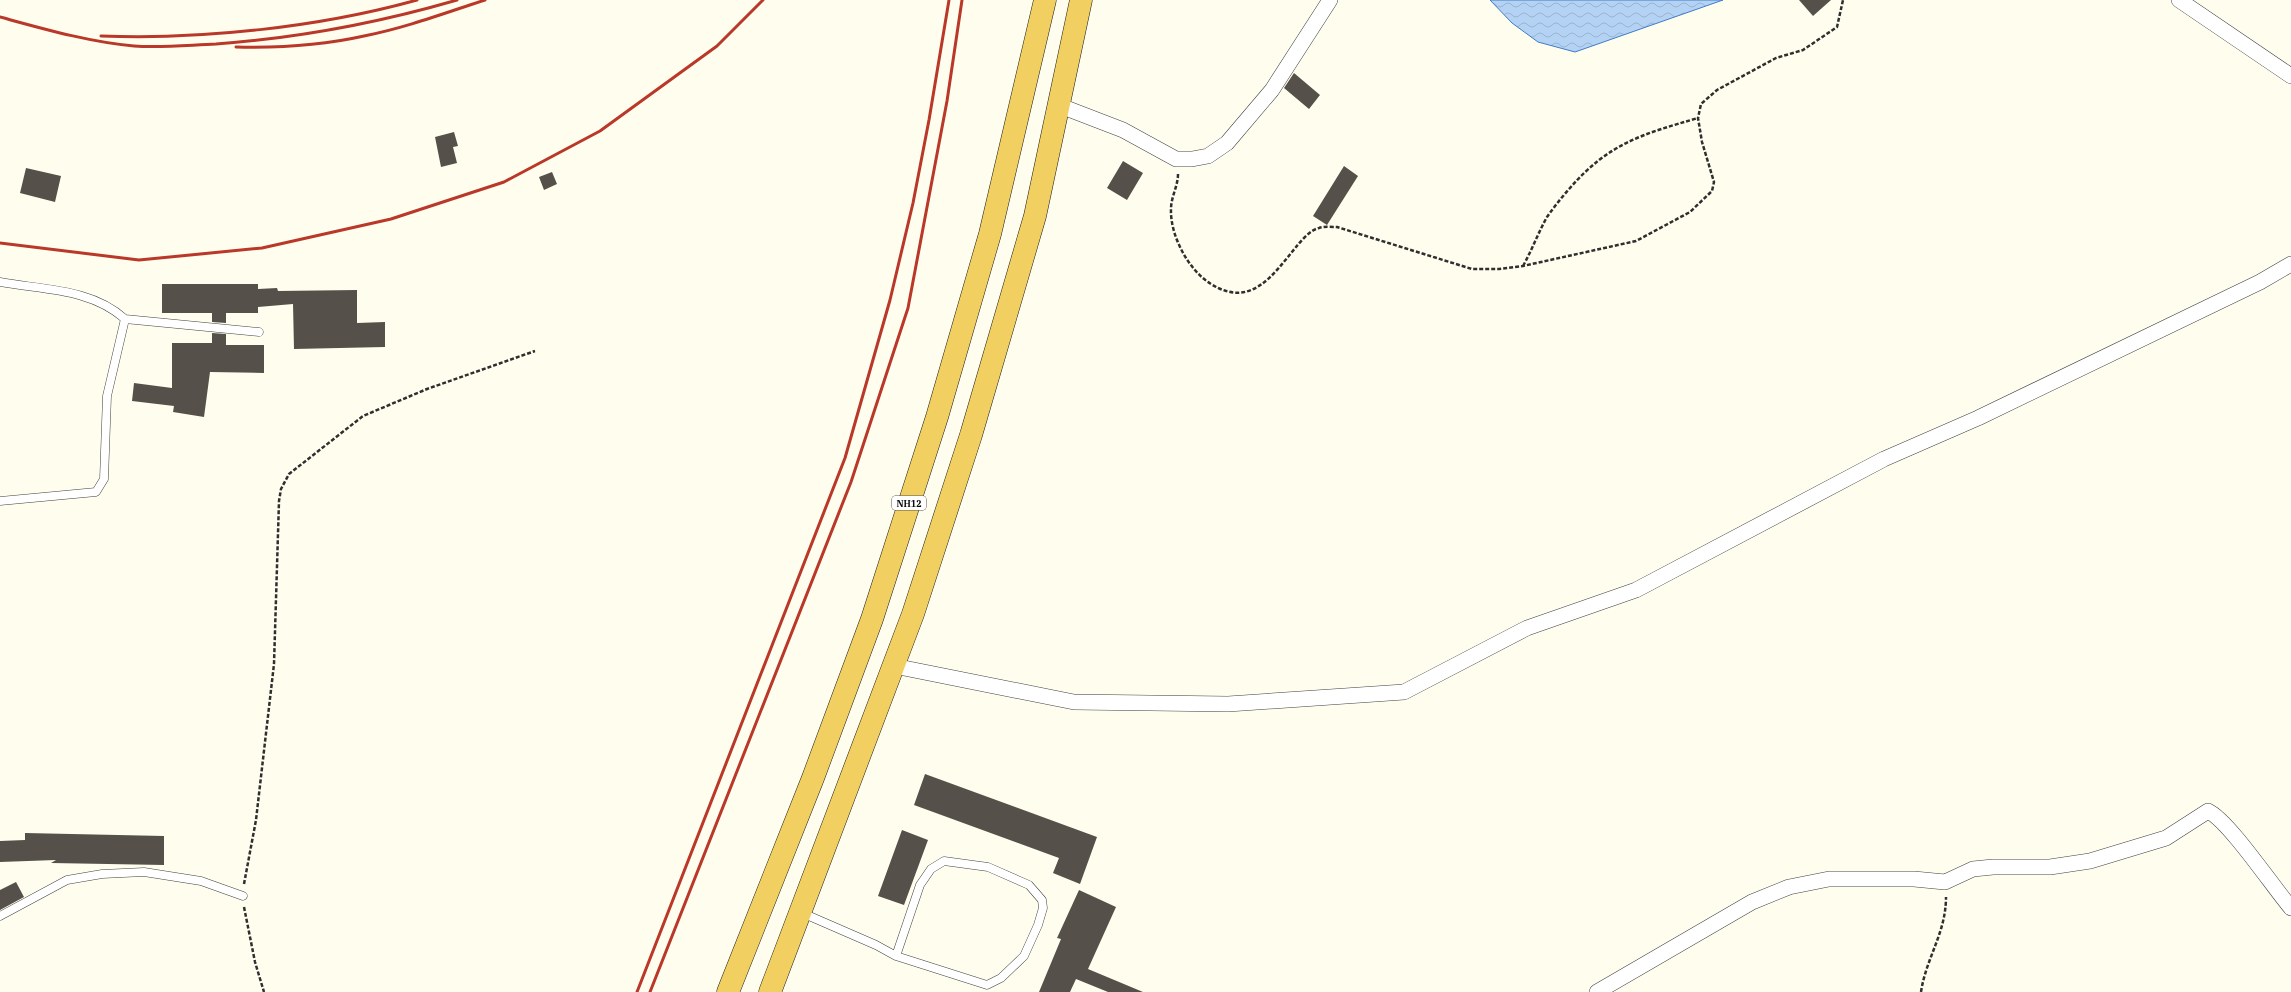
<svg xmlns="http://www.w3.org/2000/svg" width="2291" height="992" font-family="'IBM Plex Serif',serif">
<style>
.water{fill:url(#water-waves);stroke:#3d7cca}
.building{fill:#56504a}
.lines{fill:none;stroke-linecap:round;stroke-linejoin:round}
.service-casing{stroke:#404040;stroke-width:9}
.minor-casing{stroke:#404040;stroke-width:16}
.trunk-casing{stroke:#1e1e1e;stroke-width:23}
.path{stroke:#2f2f2f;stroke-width:2.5;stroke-dasharray:4 2;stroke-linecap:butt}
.service{stroke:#fff;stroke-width:8}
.minor{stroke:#fff;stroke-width:15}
.trunk{stroke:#f2cf61;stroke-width:22}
.rail{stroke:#ba3829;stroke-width:3}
.labels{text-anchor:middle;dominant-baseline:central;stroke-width:4;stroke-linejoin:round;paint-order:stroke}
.shield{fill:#fff;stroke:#565656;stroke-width:1}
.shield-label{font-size:9px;font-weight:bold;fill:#0d0d0d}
</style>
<defs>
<pattern id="water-waves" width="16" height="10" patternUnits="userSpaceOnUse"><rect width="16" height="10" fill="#b4d3f4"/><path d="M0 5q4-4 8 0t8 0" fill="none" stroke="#9ab4d0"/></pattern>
</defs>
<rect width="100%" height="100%" fill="#fffeee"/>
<path class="water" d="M1490,0h233l-148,52 -37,-10 -26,-19z"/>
<path class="building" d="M1799,0h32l-18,16z
M1294,73l26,22 -11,14 -25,-21z
M454,132l4,14 -5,1 4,16 -16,4 -6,-30z
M1123,161l20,12 -16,27 -20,-12z
M1344,166l14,10 -31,49 -14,-9z
M26,168l35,8 -6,26 -35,-9z
M552,172l5,12 -13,6 -5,-13z
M162,284h96v5l19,-1 1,3 79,-1v33l28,-1v25l-91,2 -1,-45 -35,3v6h-32v10l-14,-1v-9h-50z
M212,333l14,1v11h38v28l-54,-1 -6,45 -31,-5 1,-6 -42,-5 2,-18 38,5v-45h40z
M925,774l172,63 -17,47 -27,-11 6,-15 -145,-53z
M902,830l26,10 -24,65 -26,-9z
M25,833l139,3v29l-113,-2 5,-3 -56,2v-21l25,-1z
M16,882l8,15 -24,13v-20z
M1079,890l37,17 -28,62 55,23h-35l-32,-13 -6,13h-31l22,-53 -4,-1z"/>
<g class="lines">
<defs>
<path id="service" d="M0,282c42,8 91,6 125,37l134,13
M0,501l96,-9 8,-13 3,-83 18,-77
M800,912l76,33 20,11 91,29 14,-7 23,-22 14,-31 5,-17 -1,-8 -13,-15 -41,-18 -44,-6 -13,8 -11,16 -24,71
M0,916l67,-36 35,-6 42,-2 57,9 42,15"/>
<path id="minor" d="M2179,0l112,76
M1058,105l65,25 53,29h16l16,-3 19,-13 45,-53 58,-90
M894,666l180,36 154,2 176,-12 123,-64 109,-38 248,-131 94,-41 282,-136 31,-18
M1597,992l155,-90 37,-15 40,-8h85l31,3 28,-13 20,-2h57l40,-6 76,-23 42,-27c21,10 65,76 83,97"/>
<path id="trunk" d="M728,992l85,-214 59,-159 65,-202 53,-183 55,-234
M770,992l143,-378 58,-179 64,-219 46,-216"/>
</defs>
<use href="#service" class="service-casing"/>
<use href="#minor" class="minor-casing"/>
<use href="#trunk" class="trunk-casing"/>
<path class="path" d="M1178,174c0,12 -7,23 -7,35 -1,26 17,61 40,75 40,25 62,-9 85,-37 6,-7 14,-17 23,-19 6,-2 13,-1 18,-1l135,42h27l24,-3 113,-25 54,-29 22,-21 2,-9 -12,-40 -4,-24 3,-14 16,-14 59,-32 27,-8 34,-23 6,-27
M1523,266c9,-16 15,-33 24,-49 7,-10 15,-20 23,-29 39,-45 73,-54 128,-70
M244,884l12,-64 18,-156 5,-163 2,-12 8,-15 74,-58 64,-27 108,-38
M244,907l11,55 9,30
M1921,992c5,-34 25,-59 25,-95"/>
<use href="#service" class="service"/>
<use href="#minor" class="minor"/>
<use href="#trunk" class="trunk"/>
<path class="rail" d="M0,17c44,12 89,25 134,29 27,2 55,-1 82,-2 82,-6 162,-21 241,-44
M101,36c100,4 219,-9 316,-36
M236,47c42,1 88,-2 128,-11 41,-8 81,-23 121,-36
M0,243l139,17 123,-12 129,-29 113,-37 96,-51 117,-85 46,-46
M637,992l208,-534 45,-158 23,-97 16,-83 20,-120
M650,992l201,-510 57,-174 39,-207 15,-101"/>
</g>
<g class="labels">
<rect class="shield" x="892" y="496" width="34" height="14" rx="3"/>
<g class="shield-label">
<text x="909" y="503">NH12</text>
</g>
</g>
</svg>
